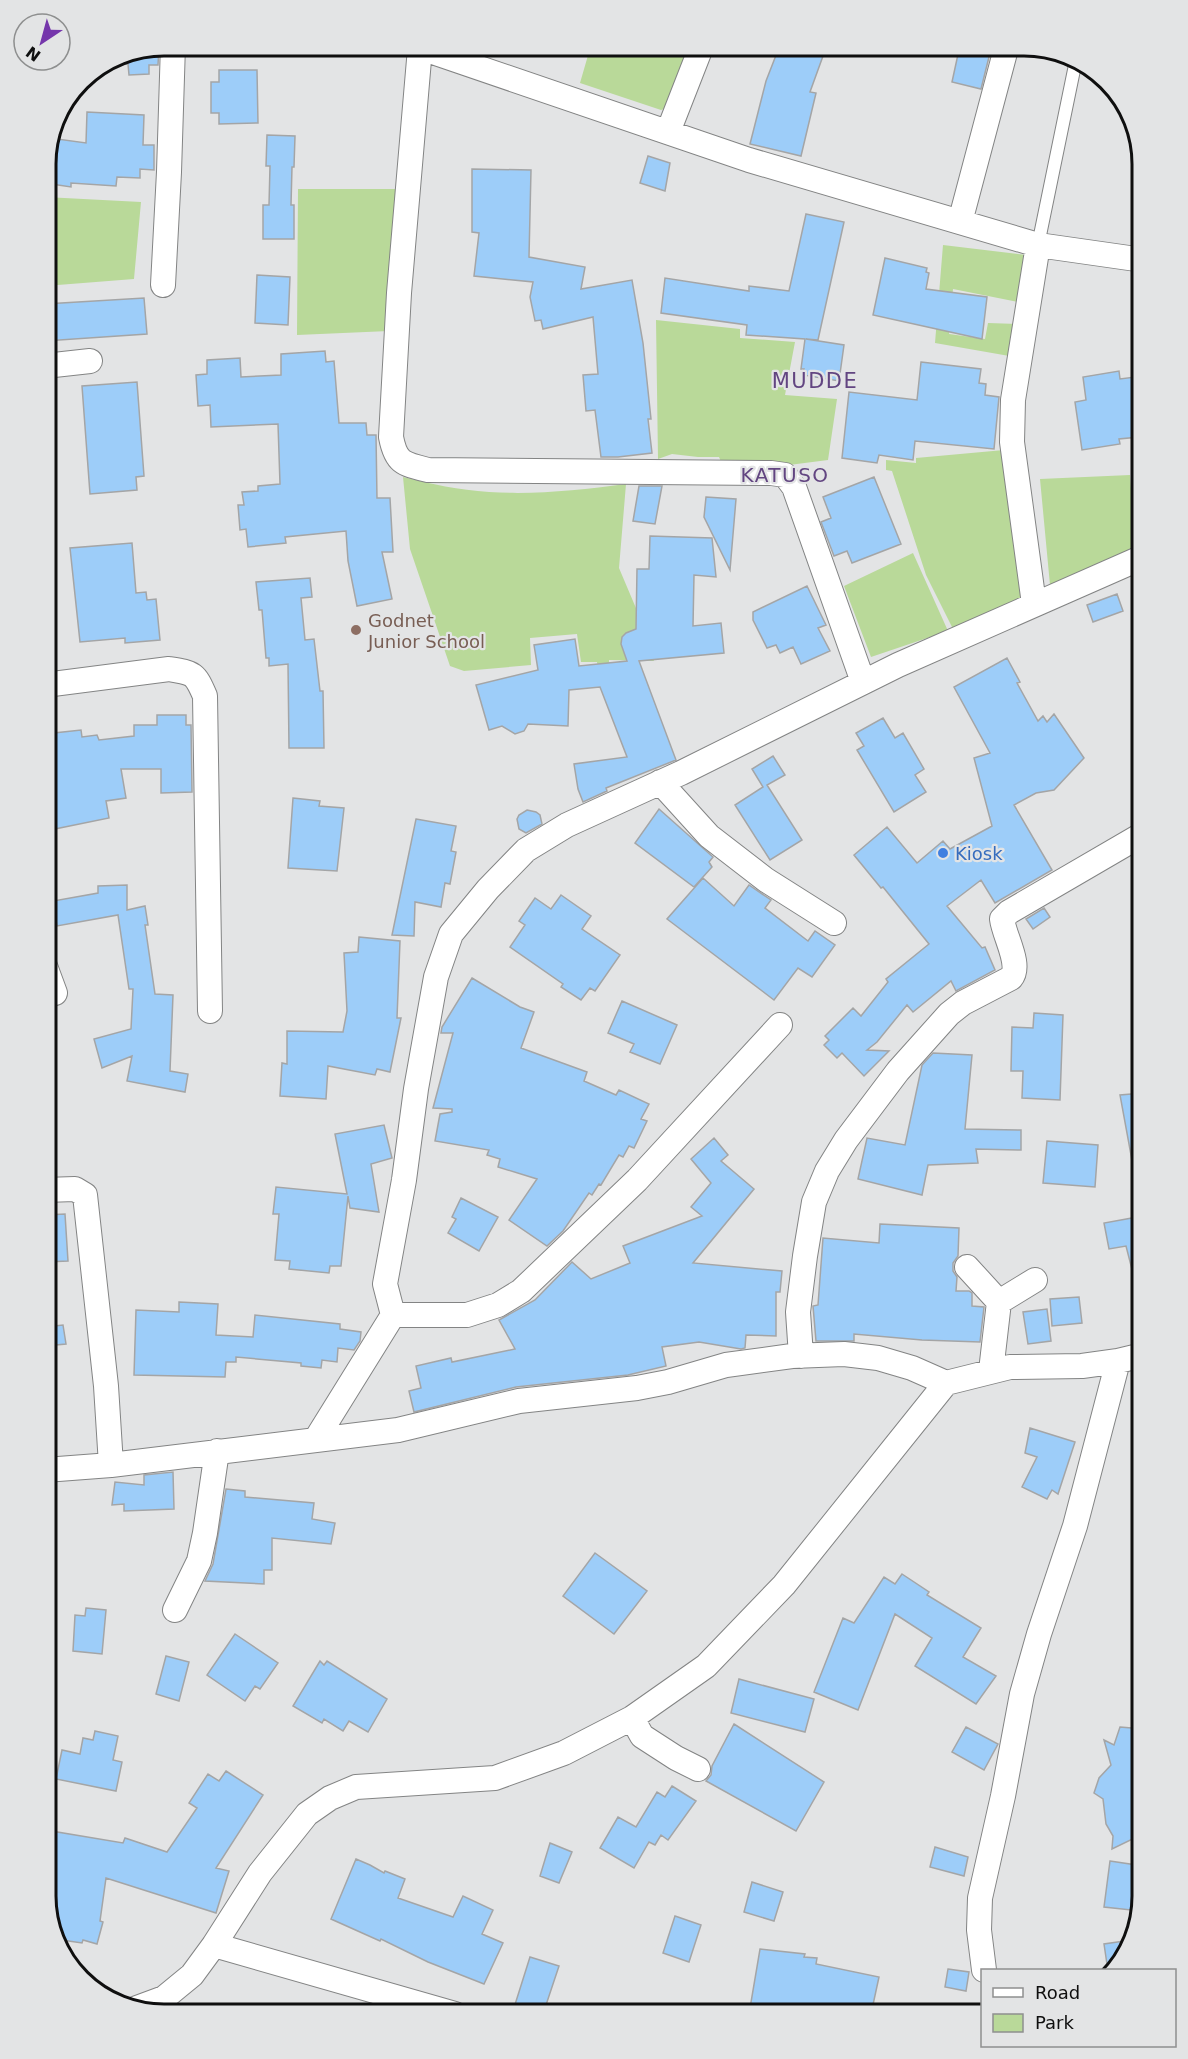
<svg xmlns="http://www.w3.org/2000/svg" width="1188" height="2059" font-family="'DejaVu Sans',sans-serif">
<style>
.green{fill:#b9d999}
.building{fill:#9dcdf9;stroke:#a4a5a6;stroke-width:1.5}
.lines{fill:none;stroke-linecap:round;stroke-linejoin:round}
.service-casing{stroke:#838484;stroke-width:14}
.minor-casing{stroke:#838484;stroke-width:26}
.service{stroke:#fff;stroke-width:12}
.minor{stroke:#fff;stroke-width:24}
.education-dot{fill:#8d6e63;stroke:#e3e4e5;stroke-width:2}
.shop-dot{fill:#3f7fe0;stroke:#e3e4e5;stroke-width:2}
.labels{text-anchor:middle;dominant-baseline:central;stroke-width:4.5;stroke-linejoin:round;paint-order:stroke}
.education-label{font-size:18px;fill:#785e54;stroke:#e3e4e5;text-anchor:start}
.shop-label{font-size:18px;fill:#366cbe;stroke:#e3e4e5;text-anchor:start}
.neighbourhood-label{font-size:20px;letter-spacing:1.5px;fill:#624581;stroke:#e3e4e5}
.quarter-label{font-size:21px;letter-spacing:1.5px;fill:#624581;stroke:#e3e4e5}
.rim{fill:none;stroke:#0f0f0f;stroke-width:3}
</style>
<rect width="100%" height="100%" fill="#e3e4e5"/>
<path class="green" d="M591,45h97l-15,61 -12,4 -81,-27z
M298,189h98l-7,142 -92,4z
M45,197l96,5 -7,77 -89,7z
M943,245l83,10 -3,48 -70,-14 -4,45 36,5 3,-16 33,1 -6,33 -80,-14z
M656,320l84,9v9l55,4 -10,53 52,4 -9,61 -39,5 -66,1 -4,-9h-21l-26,-3 -14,5z
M1004,450l23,149 -74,30 -27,-54 -34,-104 -6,-1v-10l30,3v-5z
M1130,475l2,27 11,-2v46l-93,39 -10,-106z
M403,477c28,7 56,13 86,15 46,3 91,-2 137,-8l-7,84 22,52 13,41 -45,-1v16l-10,1 -2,-15h-16l-4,-28 -47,4 1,27 -67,6 -14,-5 -40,-117z
M913,553l35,78 -77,26 -27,-71z"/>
<path class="building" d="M780,45h47l-17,47 6,1 -15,63 -51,-12 16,-63z
M960,45h32l-11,44 -29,-7z
M159,46l-1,19h-9v9l-20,1 -1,-11 -19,-1v-3l9,-6z
M219,70h38l1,53 -39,1v-11h-8v-31h8z
M87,112l57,3 -1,30h11v25l-14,-1v9l-23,-1 -1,9 -45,-3v4l-26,-4v-27l5,-18 36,5z
M267,135l28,1 -1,31h-2l-1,38h3v34h-31v-34h6l1,-39h-4z
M648,156l22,7 -5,28 -25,-8z
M472,169l59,1 -2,87 56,10 -4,22 51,-9 11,63 8,76h-3l4,34 -34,4h-17l-6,-47 -9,1 -3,-36 15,-1 -5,-57 -50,12 -2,-9 -6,1 -5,-24 3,-15 -59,-6 5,-43 -7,-1z
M806,214l38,8 -26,118 -12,-1 38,6 -5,36 -36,-6 1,-6h-3l4,-30 -59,-4 1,-10 -86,-12 4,-35 84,13v-5l40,5z
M885,258l42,10 -1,4 3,1 -3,16 61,8 -5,42 -109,-24z
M257,275l33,2 -2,48 -33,-2z
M144,298l3,36 -102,7v-37z
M325,351l1,11 8,-1 5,62h27l1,12h9l1,63h13l3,54h-11l10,47 -35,7 -9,-45 -2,-30 -61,6 1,6 -38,4 -2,-18 -6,1 -2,-25h6l-2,-13 16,-1v-5l22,-2 -2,-60 -67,3 -1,-22 -12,1 -2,-31 11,-1v-14l33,-2 1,19 40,-2v-21z
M921,362l60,7 -2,14 7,1 -1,11 14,2 -5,52 -79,-8 -2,19 -34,-5 -2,8 -35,-5 7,-66 68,8z
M1119,371l1,8 23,-3v21l-10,1 6,39 -20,2 1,5 -38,6 -7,-48 11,-2 -3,-23z
M137,382l7,94 -8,1 1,13 -47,4 -8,-108z
M874,477l27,67 -49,19 -5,-12 -13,5 -13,-34 10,-4 -8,-21z
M639,486h23l-7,38 -22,-3z
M706,497l30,2 -6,71 -26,-53z
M650,536l62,2 4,39 -22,-2 -1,51 28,-3 3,30 -85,8 37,99 -70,28 1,3 -24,11 -5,-13 -4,-25 53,-7 -27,-70 -31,3 -1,36 -40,-2 -4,7 -9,3 -13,-8 -13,4 -13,-45 62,-15 -4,-25 41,-6 4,27 48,-5 -6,-17 1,-7 4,-4 10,-4 1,-60h12z
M132,543l4,50 10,-1 1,8 9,-1 4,41 -35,3v-5l-45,4 -10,-94z
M310,578l2,19 -11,1 4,42 9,-1 6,52h3l1,57h-35l-1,-84 -19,2v-8h-3l-4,-48h-3l-3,-28z
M807,586l19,39 -8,3 12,23 -29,13 -8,-17 -13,6 -4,-8 -9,3 -14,-28v-8z
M1117,594l6,17 -30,11 -6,-17z
M1007,658l13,24 -3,1 21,38 5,-5 4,6 7,-8 30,44 -30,32 -18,3 -22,12 38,65 -57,33 -14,-23 -34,26 35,42 3,-1 10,23 -39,21 -5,-10 -38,31 -6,-7 -30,37 -10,8 22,1 -25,25 -22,-23 -5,5 -13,-13 5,-5 -4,-4 28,-28 8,8 27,-34 -2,-3 43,-35 -46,-57 -2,1 -27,-33 33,-28 30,36 26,-22 7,8 42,-23 -18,-68 16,-5 -36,-66z
M157,715h29v10h5l1,67 -31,1v-24h-40l5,29 -20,3 3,17 -64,13v-89l10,-1 -1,-8 27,-3 1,7 15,-2 2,5 35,-4v-11h23z
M883,718l12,20 8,-5 21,36 -9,6 11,17 -32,20 -37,-62 7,-4 -8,-13z
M773,756l12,19 -18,10 35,55 -32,20 -35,-55 28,-18 -11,-18z
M293,798l27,3 -1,5 25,2 -7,63 -49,-3z
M659,809l54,48 -4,5 3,5 -18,20 -59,-44z
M527,810l9,2 4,3 2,9 -16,9 -7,-4 -2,-10 2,-4z
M416,819l40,7 -5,25 5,1 -6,32 -5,-1 -4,24 -26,-5 -1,34 -22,-1z
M703,878l31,28 15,-21 22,15 -6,8 43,33 7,-10 20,14 -23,32 -14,-9 -24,32 -107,-81z
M127,885v25l18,-4 3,19h-3l10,69 18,1 -3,76 18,3 -3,18 -58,-11 5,-25 -30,12 -8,-29 37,-10 2,-40h-4l-11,-74 -61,11 -4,-25 45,-8v-7z
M561,895l30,21 -9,13 38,26 -25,36 -5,-3 -9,12 -20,-13 2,-3 -53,-37 15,-22 -6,-4 16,-23 16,11z
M1044,908l6,9 -17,12 -7,-10z
M359,937l41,4 -3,77h4l-11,54 -13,-3 -2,6 -47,-9 -2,33 -46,-3 2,-33 5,1v-33l56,1 4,-21 -3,-58 14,-1z
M472,978l48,29 14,5 -13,36 66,24 -3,9 32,14 3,-5 30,14 -8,15 6,2 -13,27 -5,-2 -6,11 -4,-2 -18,30 -2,-1 -7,11 -3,-2 -26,38 -16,15 -38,-26 28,-41 -39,-12 2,-8 -13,-4 2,-5 -54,-9 5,-27 12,-2v-3l-19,-1 20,-75h-12l1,-6z
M622,1001l55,24 -17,39 -30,-12 4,-8 -26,-11z
M1034,1013l29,2 -3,85 -38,-2 1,-27h-12l1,-44 21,1z
M933,1053l39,2 -7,74 56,1v20l-45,-1 2,14 -50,2 -6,30 -64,-16 9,-41 38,7 17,-80z
M1143,1093v72l-10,1 -13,-71z
M384,1125l8,33 -21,6 8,48 -29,-4 -2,-12 -7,70h-11l-1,7 -40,-4 1,-8 -15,-1 4,-46h-6l3,-27 71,7 -12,-60z
M714,1138l14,17 -7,6 33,28 -61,74 89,8 -2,21h-4v44l-30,-1 -1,13 -4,1 -42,-7 -37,5 4,19 -38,9 -112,12 -102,25 -5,-21 12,-3 -5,-22 35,-8 1,4 63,-13 -16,-29 36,-20 37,-38 19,17 39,-16 -7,-17 79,-30 -11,-9 20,-24 -20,-24z
M1047,1141l51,4 -3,42 -52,-4z
M461,1198l37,19 -19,34 -31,-18 8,-14 -4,-2z
M65,1214l3,47 -23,1v-47z
M1143,1216v68l-7,1 -10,-39 -17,3 -5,-26z
M880,1224l79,4 -1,28 -5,7v8l4,6 -1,14h13l3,2v13l12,1 -4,35 -58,-2 -68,-6v7h-38l-3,-35 5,-1 5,-67 56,5z
M1079,1297l3,26 -30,3 -2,-27z
M179,1302l39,2 -2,31 37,2 2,-22 85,9v5l21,3 -1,9 -6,9 -16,-2 -1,14 -15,-2 -1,8 -20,-2v-3l-65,-6v5h-10l-1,15 -91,-2 2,-65 43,2z
M1047,1309l4,32 -23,3 -5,-32z
M63,1325l3,19 -21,2v-19z
M1030,1428l45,14 -17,52 -6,-4 -5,9 -25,-12 15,-30 -12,-4z
M173,1472l1,37 -50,2v-7l-12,1 3,-23 29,3v-10z
M226,1489l19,2v6l69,6 -2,16 23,4 -4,21 -59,-6v32h-8v14l-59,-3 8,-17z
M595,1553l52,38 -33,43 -51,-38z
M902,1574l27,18 -2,3 54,33 -18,29 33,19 -20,28 -61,-38 17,-28 -37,-24 -37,96 -44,-18 29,-74 11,5 30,-46 11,7z
M86,1608l20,2 -4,44 -29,-3 2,-36 10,1z
M235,1634l43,29 -18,26 -5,-3 -10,15 -38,-26z
M166,1656l23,6 -10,39 -23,-7z
M320,1661l4,4 3,-4 60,38 -19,33 -19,-11 -6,10 -19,-12 -2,4 -29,-17z
M739,1679l75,20 -9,33 -74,-19z
M734,1724l90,58 -28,49 -90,-50 5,-6 1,-9z
M966,1727l32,17 -14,26 -32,-18z
M1120,1727l23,2v66l-10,18 10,21 -31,15 1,-13 -7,-12 -3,-25 -9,-6 5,-15 12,-13 -7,-25 10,5z
M95,1731l23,5 -5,24 9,2 -6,29 -60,-12 6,-29 18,4 3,-16 10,2z
M226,1771l37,24 -47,73 13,3 -13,42 -110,-35 -6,43 3,1 -6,22 -14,-4 -1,3 -27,-4 -6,-26 6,-43 -10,-2v-38l78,13 2,-5 42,14 30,-44 -8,-5 19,-29 11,7z
M672,1786l24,15 -28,39 -7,-5 -6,10 -6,-3 -15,26 -34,-20 18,-31 18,10 21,-35 8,5z
M550,1843l22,9 -13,31 -19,-7z
M935,1847l33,10 -4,19 -34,-9z
M356,1859l14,6 14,8 1,-2 20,8 -7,19 55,19 10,-21 30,14 -11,24 21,9 -19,41 -56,-22 -47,-23 -1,2 -49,-22z
M1110,1861l33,5v30l-2,6 -9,-2 -1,10 -27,-3z
M752,1882l31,10 -9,29 -30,-9z
M675,1916l26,9 -12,37 -26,-9z
M1124,1941l2,12 -3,8 -10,10h-5l-4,-27z
M760,1949l45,5 -1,3 13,1 -1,6 63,13 -8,37h-56l-22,-8 -2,8h-42z
M530,1957l29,9 -16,48h-31z
M948,1969l21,3 -3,19 -21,-4z"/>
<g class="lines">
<defs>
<path id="service" d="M1038,245l37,-180"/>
<path id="minor" d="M412,45l337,115 289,85 105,15
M420,48l-21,245 -8,144c5,26 12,27 37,33l343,3 14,2 9,12 69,195
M668,132l34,-87
M960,222l47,-177
M163,285l6,-113 4,-127
M45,366l45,-5
M1034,604l-22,-162 1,-42 25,-155
M45,685l124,-16c25,4 26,4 36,27l5,315
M660,782l49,54 57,44 68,43
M45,966l10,27
M45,1190l30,-1 10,6 21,191 5,79
M967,1267l32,35
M393,1315h74l31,-10 23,-14 116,-111 143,-155
M801,1356l-3,-44 7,-56 9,-54 13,-31 19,-31 52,-69 51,-57 14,-11 48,-25c11,-13 -7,-42 -9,-59l7,-7 134,-78
M991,1371l8,-69 36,-22
M316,1439l77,-124 -8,-31 19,-104 12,-91 20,-112 15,-43 37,-45 38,-39 41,-25 114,-52 217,-108 245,-108
M45,1470l66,-5 287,-35 121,-29 118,-13 31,-6 58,-17 66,-9 52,-2 34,4 34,10 34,15
M175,1610l24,-49 6,-28 12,-82
M632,1718l10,18 34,22 22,11
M214,1945l241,69
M984,1970l-5,-40 1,-32 23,-102 19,-102 17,-60 36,-108 43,-165
M137,2008l27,-10 28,-23 22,-30 46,-72 47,-59 23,-16 26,-11 139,-9 69,-25 68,-35 74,-52 78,-81 162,-202 64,-16 72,-1 36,-5 25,-6"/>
</defs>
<use href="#service" class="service-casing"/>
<use href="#minor" class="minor-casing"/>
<use href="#service" class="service"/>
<use href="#minor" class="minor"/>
</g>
<circle class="education-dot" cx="356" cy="630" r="6"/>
<circle class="shop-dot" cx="943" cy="853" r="6"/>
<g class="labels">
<g class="education-label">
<text x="368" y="620">Godnet<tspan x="368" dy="21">Junior School</tspan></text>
</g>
<g class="shop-label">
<text x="955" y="853">Kiosk</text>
</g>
<g class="neighbourhood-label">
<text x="785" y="475">KATUSO</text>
</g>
<g class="quarter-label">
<text x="815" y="381">MUDDE</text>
</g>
</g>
<path d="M0 0H1188V2059H0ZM164 56H1024A108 108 0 0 1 1132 164V1896A108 108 0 0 1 1024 2004H164A108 108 0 0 1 56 1896V164A108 108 0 0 1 164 56Z" fill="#e3e4e5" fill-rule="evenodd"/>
<path class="rim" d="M164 56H1024A108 108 0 0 1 1132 164V1896A108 108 0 0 1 1024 2004H164A108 108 0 0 1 56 1896V164A108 108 0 0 1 164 56Z"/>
<rect x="981" y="1969" width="195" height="78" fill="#e3e4e5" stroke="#8e8f8f" stroke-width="1.5"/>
<rect x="993" y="1988" width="30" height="9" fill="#ffffff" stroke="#8e8f8f" stroke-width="1.5"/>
<text x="1035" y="1999" font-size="18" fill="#0f0f0f">Road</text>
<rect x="993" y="2014" width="30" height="18" fill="#b9d999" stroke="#8e8f8f" stroke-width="1.5"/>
<text x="1035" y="2029" font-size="18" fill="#0f0f0f">Park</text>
<g transform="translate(42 42) rotate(216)"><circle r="28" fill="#e3e4e5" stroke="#8e8f8f" stroke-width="1.5"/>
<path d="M0-4.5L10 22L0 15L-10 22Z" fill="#7536ab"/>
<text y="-9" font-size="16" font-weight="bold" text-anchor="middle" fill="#0f0f0f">N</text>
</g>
</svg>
